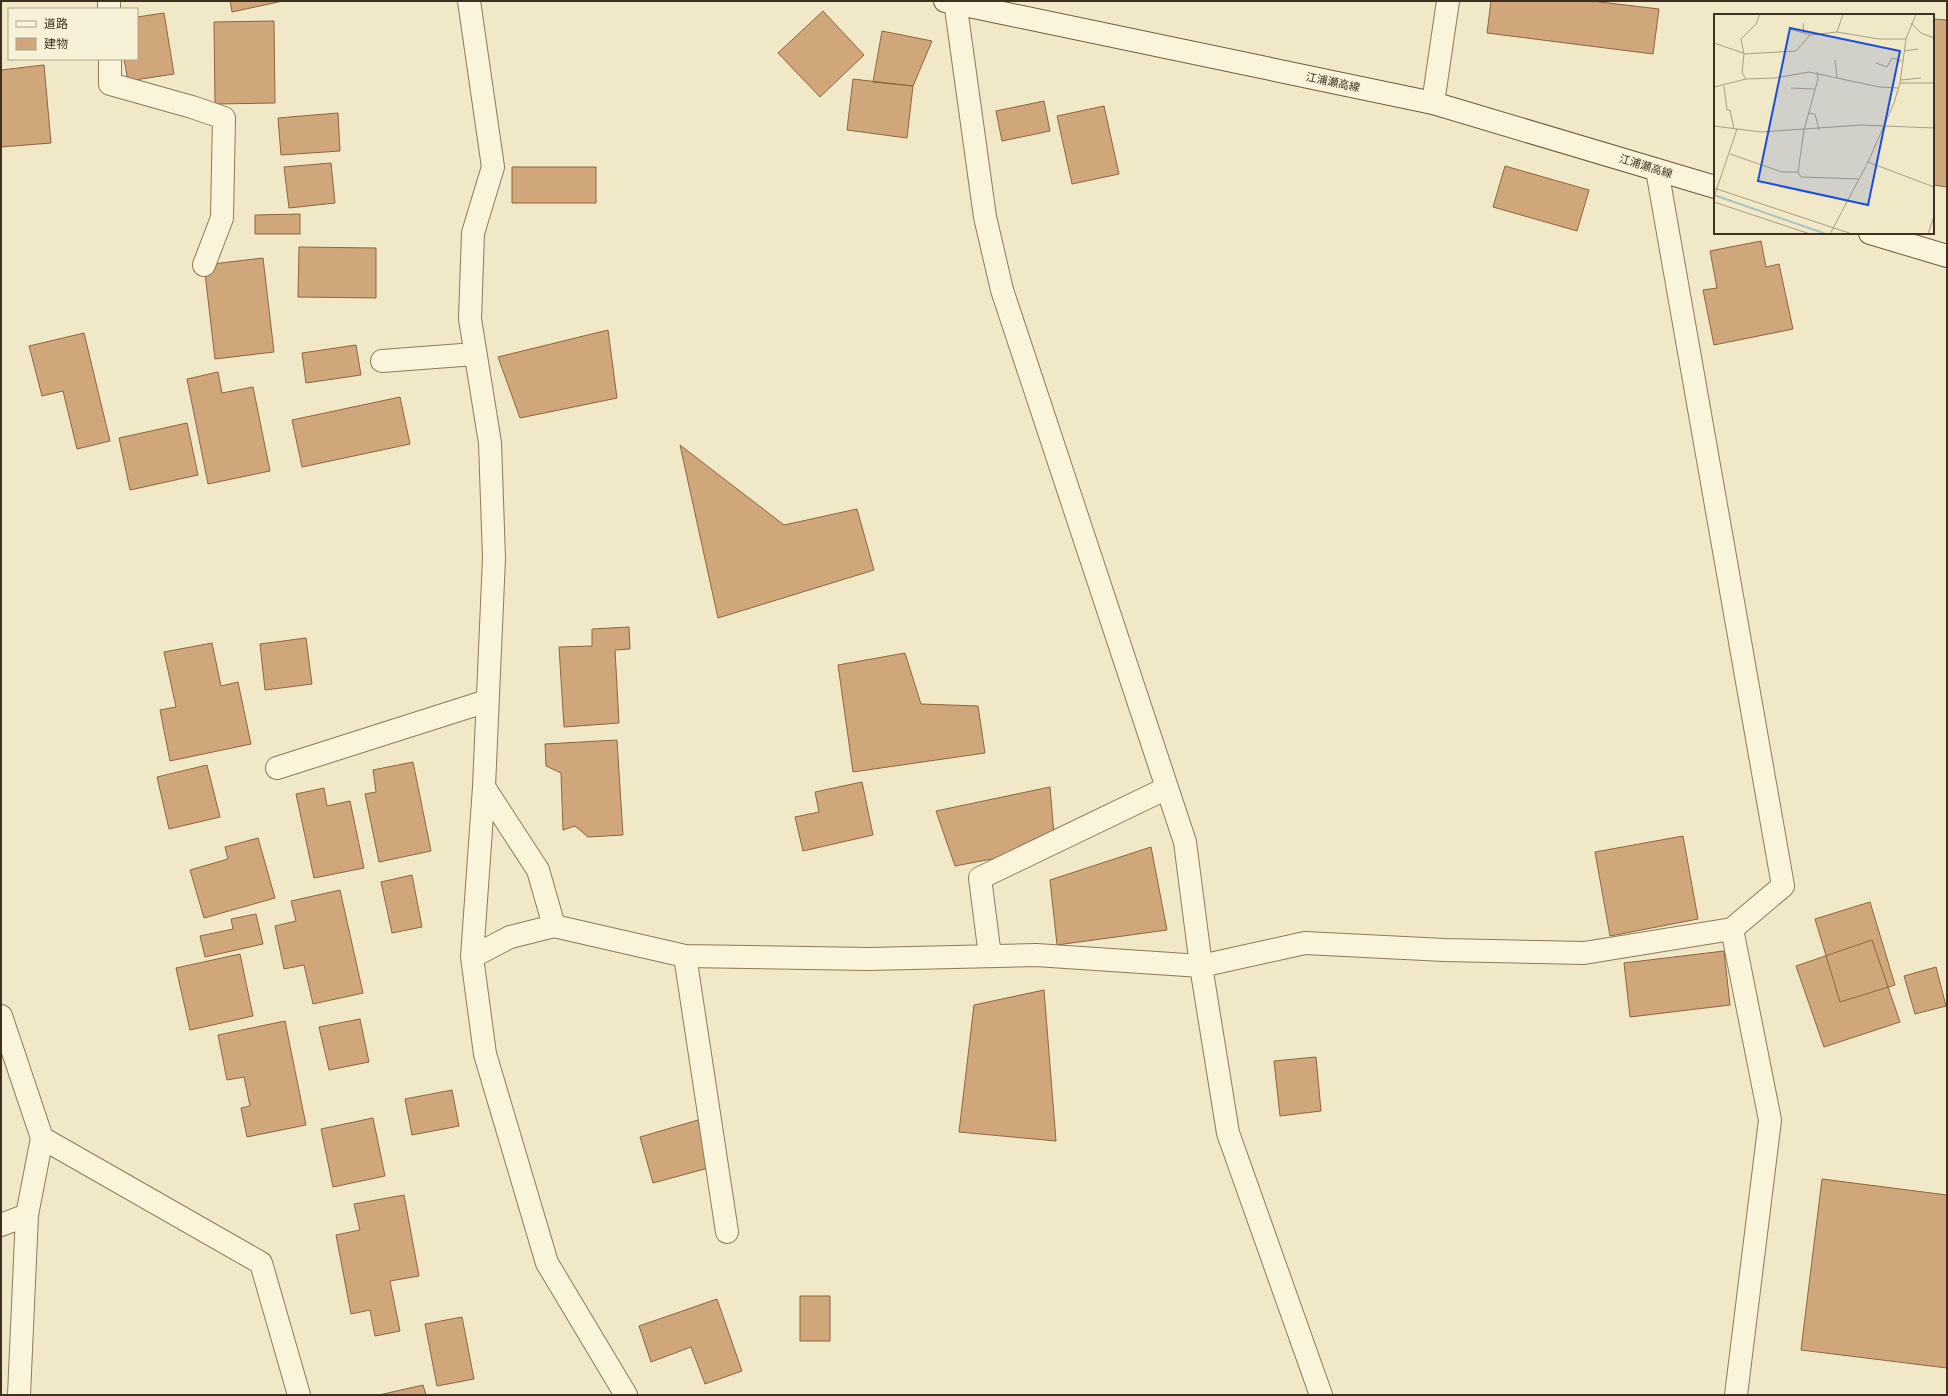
<svg xmlns="http://www.w3.org/2000/svg" width="1948" height="1396" font-family="Merriweather,'Noto Sans JP',serif">
<style>
.building{fill:#d0a67b;stroke:#8e653f}
.lines{fill:none;stroke-linecap:round;stroke-linejoin:round}
.minor-casing{stroke:#8d7a5b;stroke-width:24}
.secondary-casing{stroke:#6f5b3e;stroke-width:24}
.minor{stroke:#faf4db;stroke-width:22}
.secondary{stroke:#faf4db;stroke-width:22}
.labels{text-anchor:middle;dominant-baseline:central;stroke-width:3.5;stroke-linejoin:round;paint-order:stroke}
.street-label{font-size:11px;fill:#3d301f;stroke:#f7f1d7}
.inset-river{fill:none;stroke:#a8c4be;stroke-width:2}
.inset-road{fill:none;stroke:#a99e84;stroke-width:1}
.view{fill:#1d4ed8;fill-opacity:0.15;stroke:#1d4ed8;stroke-width:2}
.inset-edge{fill:none;stroke:#3d301f;stroke-width:2}
</style>
<rect width="100%" height="100%" fill="#f1e8c7"/>
<path class="building" d="M230,1h53l-51,11z
M1491,1h101l67,8 -6,45 -166,-21z
M823,11l41,44 -44,42 -42,-44z
M164,13l10,61 -46,7 -4,-22h13v-42z
M1933,19l14,1v167l-14,-2z
M274,21l1,82 -60,1 -1,-82z
M882,31l50,10 -19,45 -40,-4z
M44,65l7,78 -50,4v-77z
M853,79l60,7 -6,52 -60,-8z
M1044,101l6,30 -48,10 -6,-30z
M1104,106l15,68 -47,10 -15,-68z
M338,113l2,38 -59,4 -3,-37z
M331,163l4,40 -46,5 -5,-41z
M1505,166l84,24 -12,41 -84,-24z
M512,167h84v36h-84z
M300,214v20h-45v-19z
M1761,241l5,26 13,-3 14,65 -79,16 -11,-55 14,-2 -7,-37z
M299,247l77,1v50l-78,-1z
M263,258l11,94 -59,7 -11,-94z
M608,330l9,68 -97,20 -22,-61z
M84,333l26,108 -33,8 -14,-58 -21,5 -13,-50z
M356,345l5,30 -55,8 -4,-30z
M218,372l4,21 31,-6 17,84 -62,13 -21,-105z
M400,397l10,47 -108,23 -10,-47z
M187,423l11,52 -68,15 -11,-52z
M680,445l104,80 73,-16 17,61 -156,48z
M629,627l1,22 -15,1 4,73 -55,4 -5,-80 33,-1v-17z
M306,638l6,46 -47,6 -5,-46z
M212,643l9,43 17,-4 13,62 -81,17 -10,-51 16,-3 -12,-55z
M905,653l16,51 57,2 7,47 -132,19 -15,-107z
M617,740l6,95 -35,2 -13,-11 -12,4 -2,-57 -15,-7 -1,-22z
M413,762l18,89 -52,11 -14,-68 11,-2 -3,-22z
M207,765l13,52 -51,12 -12,-52z
M862,782l11,53 -70,16 -8,-34 24,-5 -4,-20z
M1050,787l5,60 -100,19 -19,-55z
M324,788l3,18 23,-5 14,67 -50,10 -18,-84z
M1683,836l15,83 -88,17 -15,-84z
M258,838l17,60 -71,20 -14,-48 38,-11 -3,-12z
M1151,847l16,83 -110,15 -7,-65z
M412,875l10,52 -30,6 -11,-51z
M340,890l23,103 -50,11 -9,-39 -20,4 -9,-43 21,-5 -5,-20z
M1870,902l25,83 -55,17 -25,-83z
M256,914l7,30 -58,13 -5,-21 33,-7 -2,-10z
M1872,940l28,82 -76,25 -28,-81z
M1724,951l6,54 -100,12 -6,-54z
M240,954l13,62 -63,14 -14,-62z
M1936,967l10,39 -31,8 -11,-38z
M1044,990l12,151 -97,-9 15,-127z
M360,1019l9,43 -40,8 -10,-43z
M285,1021l21,104 -59,12 -6,-29 9,-2 -6,-29 -17,3 -9,-45z
M1316,1057l5,54 -41,5 -6,-55z
M452,1090l7,36 -47,9 -7,-36z
M373,1118l12,58 -52,11 -12,-58z
M698,1120l14,47 -59,16 -13,-46z
M1822,1179l125,16v173l-146,-18z
M404,1195l15,81 -29,5 10,50 -25,5 -5,-26 -19,4 -15,-79 24,-5 -6,-26z
M800,1296h30v45h-30z
M717,1299l25,72 -37,13 -14,-37 -40,15 -12,-36z
M462,1317l12,62 -37,7 -12,-62z
M423,1385l3,10h-47z"/>
<g class="lines">
<defs>
<path id="minor" d="M109,1v8
M469,1l24,166 -20,66 -3,86 20,124 4,115 -10,229 -12,170 13,97 62,209 79,132
M955,1l30,216 17,73 183,552 16,124 27,167 93,262
M110,59v25l82,23 32,11 -2,100 -18,47
M1433,103l15,-102
M1657,170l126,716 -51,43
M382,361l93,-7
M277,768l210,-67
M484,787l54,83 16,56
M685,956l42,276
M990,956l-10,-78 187,-90
M472,957l38,-20 44,-11 131,30 184,3 167,-4 165,11 104,-23 139,7 140,3 148,-24 38,191 -34,275
M1,1016l41,122 219,125 38,132
M1,1225l26,-10 15,-77
M19,1395l8,-180"/>
<path id="secondary" d="M945,1l488,102 282,84
M1870,233l77,23"/>
</defs>
<use href="#minor" class="minor-casing"/>
<use href="#secondary" class="secondary-casing"/>
<use href="#minor" class="minor"/>
<use href="#secondary" class="secondary"/>
</g>
<g class="labels">
<g class="street-label">
<text transform="translate(1333 82) rotate(12)">江浦瀬高線</text>
<text transform="translate(1646 166) rotate(17)">江浦瀬高線</text>
</g>
</g>
<g transform="translate(1714 14)">
<rect width="220" height="220" fill="#f1e8c7"/>
<path class="inset-river" d="M0,181l112,39"/>
<path class="inset-road" d="M89,9l1,10 6,2M197,9l10,10 13,5M75,15l15,4M123,18l6,-18M0,29l29,10M190,37l14,-2M30,40l52,-3 14,-16 27,-3 42,7h27M121,46l2,18M162,49l11,4 5,-9 11,3M32,65l-4,-6 2,-19 -3,-15 15,-15 4,-10M187,66l20,-2M186,69h34M10,72l3,24h3l4,19M0,73l32,-8 29,-1 34,-6 70,15 19,1M77,74l23,1M94,99l7,1 4,16M0,112l47,6 100,-7 73,3M16,140l52,18h16l6,-42 14,-51 -1,-7M154,148l66,25M84,158l3,5 58,2M0,174l138,46M0,183l23,-68M0,188l96,32M116,220l38,-72 26,-59 6,-20 6,-44 10,-25M214,220l6,-18"/>
<path class="view" d="M76,14l110,23 -32,154 -110,-24z"/>
<rect width="220" height="220" class="inset-edge"/>
</g>
<rect width="1948" height="1396" fill="none" stroke="#3d301f" stroke-width="4"/>
<rect x="8" y="8" width="130" height="52" fill="#f7f1d7" stroke="#ada48d"/>
<rect x="16" y="21" width="20" height="6" fill="#faf4db" stroke="#ada48d"/>
<text x="44" y="28" font-size="12" fill="#3d301f">道路</text>
<rect x="16" y="38" width="20" height="12" fill="#d0a67b" stroke="#ada48d"/>
<text x="44" y="48" font-size="12" fill="#3d301f">建物</text>
</svg>
